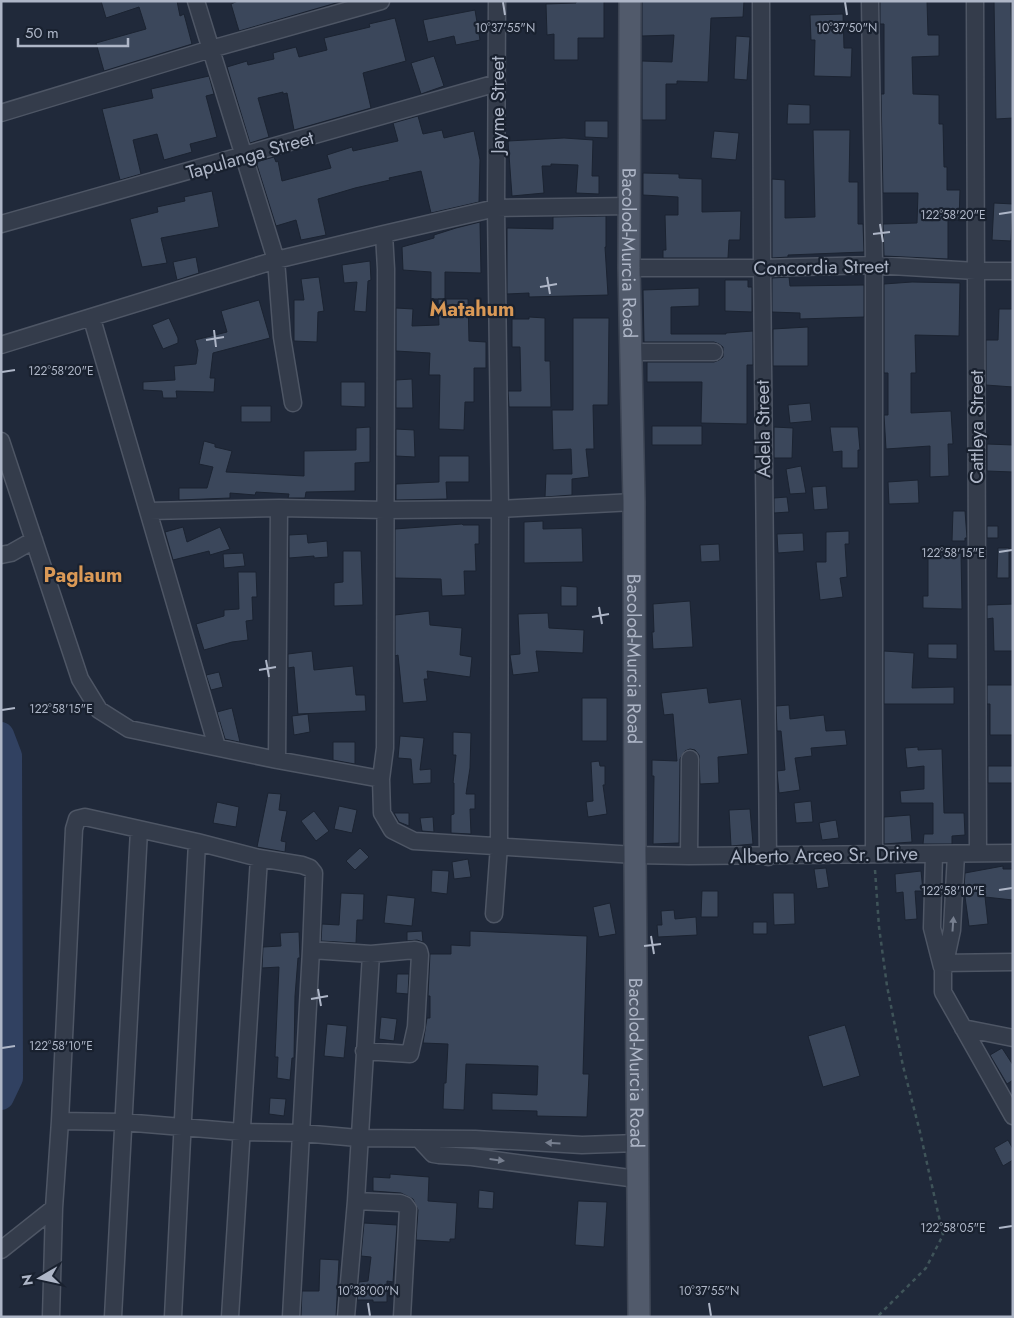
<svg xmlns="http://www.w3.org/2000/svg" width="1014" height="1318" font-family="Jost,sans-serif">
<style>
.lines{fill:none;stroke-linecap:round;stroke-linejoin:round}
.river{stroke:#314161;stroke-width:26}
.building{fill:#3b475b;stroke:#1b2331}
.minor-casing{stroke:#4e5665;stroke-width:19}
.major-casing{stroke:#3d4554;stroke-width:24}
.path{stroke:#3f5459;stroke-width:2.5;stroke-dasharray:4 4;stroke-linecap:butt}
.minor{stroke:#343c4b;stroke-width:16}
.major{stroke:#515a6b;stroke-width:21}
.oneway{fill:#777f8f}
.ticks{fill:none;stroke:#aeb6c7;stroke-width:2}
.labels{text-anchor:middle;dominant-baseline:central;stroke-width:4.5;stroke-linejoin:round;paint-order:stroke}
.street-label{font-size:19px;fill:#aeb6c7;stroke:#19212f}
.neighbourhood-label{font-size:20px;font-weight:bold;fill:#da9956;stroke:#19212f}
.ticks-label{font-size:12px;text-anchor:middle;fill:#aeb6c7;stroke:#19212f;stroke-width:4.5;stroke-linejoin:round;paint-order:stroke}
</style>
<rect width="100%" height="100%" fill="#20293a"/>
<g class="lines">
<path class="river" d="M1,735l8,21 1,322 -9,19"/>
</g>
<path class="building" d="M101,1h76l3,15 4,-2 8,30 -88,27 -8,-28 50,-14 -7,-22 -33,11z
M238,1h105l-104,30 -8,-27z
M576,1h28v37h-26v22h-24v-26l-7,1 -1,-31 30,-1z
M642,1h102l-1,16 -32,1 -3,64 -31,-1v3h-11v36h-24v-59l30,1 2,-27 -32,1z
M880,1h47l1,34h11v21l-27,1 1,37 26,1v29h4l1,43h3v23h13l-1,30h-11v39l-64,-3 -1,-32 34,-1 1,-30h-35l-2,-99h3v-70h-4z
M994,1h17l2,117 -17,1z
M475,10l5,30 -24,5 -2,-9 -26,6 -5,-22z
M843,14l1,34h8l-1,29 -37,-1 1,-36h-4l-1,-25z
M395,18l11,43 -43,12 8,35 -77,22 -7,-37 -4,1v-2l-25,6 11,39 -19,6 -23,-76 20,-6 1,4 26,-6 -1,-6 23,-6 3,10 28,-7 -3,-12 46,-11 -1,-3z
M736,36l14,1 -3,43 -13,-1z
M434,56l10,30 -23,8 -10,-31z
M209,76l5,18 -8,2 11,41 -27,7 2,8 -28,8 -7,-26 -24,6 8,34 -21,6 -18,-71 51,-11 -2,-9z
M788,104l22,1v19h-23z
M418,116l5,18 19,-4 2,8 30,-7 6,29 -1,42 -48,11 -10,-42 -32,7 1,2 -35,8 -37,11 8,36 -25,5 -5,-20 -20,6 -20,-64 18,-5 2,5 2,-1 4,20 49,-13 -4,-13 25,-8 1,4 45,-10 -5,-18z
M585,121h23v17l-23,-1z
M813,130h37l-1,52h9v42h5l1,28 -76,3v2l-16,1v-79l13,1v38l30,-1z
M714,131l25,2 -3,27 -25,-2z
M564,138l29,2 -1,36h7v18l-23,-1 2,-28 -27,-1v2h-9l2,27 -32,3 -4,-55z
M643,173l36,1v4l23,1v33l39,-1 -1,29h-11l-1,18h-65v-8h3l-1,-35h13v-18l-35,-2z
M212,191l7,36 -58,11 6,25 -25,4 -12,-48 28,-7 -1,-5 28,-6 -1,-4z
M994,203l19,1 -2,37 -19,-1z
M606,216v31h-1l3,48 -79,2v-4l-22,1v-66l46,1v-12z
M480,222l1,51 -36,-1v27h-14v-27l-28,-2 -1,-23 32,-9v-3l22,-7z
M196,257l3,16 -22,7 -4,-18z
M370,261l1,19 -3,1 -2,31 -12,-1 3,-29 -13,1 -2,-18z
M319,277l5,34 -6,1 -1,30 -23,-1v-41h10l-3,-21z
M789,277l1,9 74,-1v32l-64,2v-6l-28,-1v-34z
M725,280h23v7h4v25l-27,-1z
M912,282l48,1 -1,53 -44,-1 1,38h-5v40l40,-2 2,33h-5l1,32 -19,1v-31l-44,3 -2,-34h4v-42h-4v-89z
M699,288v18l-28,1v27h55v-1l27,-2v34h-6v59l-46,-1 1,-41h-55v-20h67l5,-2 4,-3v-10l-4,-3 -5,-2h-70l-1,-52z
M438,299h30l1,42 17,1v26h-12v34h-9l-1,28 -25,-1 1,-54h-11l1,-22 -34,-2v-43l17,1 -1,17 27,-1z
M259,300l11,38 -57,15 -3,25h5l-1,14 -38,-1 1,7h-14l-1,-7 -19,-1v-8l32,-2 -1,-14 22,-2 2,-14 -3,-10 32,-8 -6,-21z
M999,309h14v78l-27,-2v-45h12z
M529,317l16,1v43h5l1,46h-42l-1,-16h13l-1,-44h-8v-28h17z
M169,318l9,20v5l-15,6 -11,-24z
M573,318h36l-1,87h-15l1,44h-8l3,28 -17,2v16l-27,2 1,-23h26l-1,-25 -18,1 -1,-40h21z
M808,327v39h-35v-37z
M412,379l1,29h-17v-28z
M341,382h24v25l-24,-1z
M810,403l2,18 -22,2 -2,-18z
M241,406h30v16h-30z
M652,426h50v19h-50z
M370,427v35l-15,1v28l-49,1 -1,6h-17l1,-4 -33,-2 -1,3 -25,-2v5l-51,2v-12h28l6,-21 -14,-3 5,-23 11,3v3l17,4 -6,21 78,4v-25l52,-1v-22z
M774,427l19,1 -1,30h-18z
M830,427h28l2,23h-2v18h-16v-17l-9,1z
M396,429l18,1 1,27 -19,-1z
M987,444l26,1v27l-26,-1z
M439,456h30v26h-23l1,17 -51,1v-16l43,-2z
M801,466l5,27 -16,1 -4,-25z
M918,480l1,23 -30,1 -1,-22z
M826,486l2,23 -14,1 -2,-23z
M787,497l2,15 -15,1v-15z
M953,511h12l2,27h-2v3h-13z
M543,521v8l39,-1 1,34 -59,1v-41z
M462,524l1,1h16v19h-4l1,27h-12l1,24 -23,1 -1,-17 -46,-1v-49z
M987,526h11v12h-11z
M183,527l4,15 33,-15 10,22 -20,6 -1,-4 -36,9 -8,-28z
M849,531v13h-4l2,33 -7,1 3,19 -23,3 -4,-38h10v-30z
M803,533l1,18 -26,2 -1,-19z
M307,534l1,9 19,-2 1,16 -14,1v-2l-25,2v-23z
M719,544l1,17 -19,1 -1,-17z
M998,548h11v30h-12z
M343,551h18l2,54 -29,1v-23l9,-1z
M243,553l2,13 -21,2 -1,-14z
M928,553h33l1,56 -39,-1v-12h5z
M238,572h18l1,25h-5l1,23 -7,1 2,19 -16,2 -28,8 -8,-26 28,-8v-6l15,-1z
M561,586l16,1v19h-16z
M690,601l3,46 -40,2 -1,-17h2l-1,-28z
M1013,604v47h-19l-1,-33 -6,1v-14z
M429,611l1,14 32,3 -2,27 12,2 -2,20 -43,-6 1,8h-4l3,22 -24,2 -5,-48 -3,1v-41z
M548,613l1,15 35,2 -1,23 -47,-2 3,21 -26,3 -3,-20 10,-1 -2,-40z
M928,644h29v15l-29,-1z
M312,651l2,19 39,-4 3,29h9l1,16 -68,3 -4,-47 -6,1v-14z
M884,651l30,2 -2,35 42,-1v17h-70z
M219,672l4,15 -12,3 -5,-15z
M987,685h26v50h-23v-31h-3z
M707,688l2,15 32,-4 7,55 -30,3 1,26 -19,1 -1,-29 -4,-5 -5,-1 -5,2 -5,8 -1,84 -26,1 1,-68h-2v-16l25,1 -4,-47 -9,1 -3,-22z
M582,698h25v43h-25z
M789,705l1,14 34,-4 2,16 19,-1 2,15 -36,3 1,8 -17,2 5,32 -21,3 -2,-22 8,-1 -4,-39h-4l-1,-25z
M232,708l8,34h-1l-14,-3 -8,-27z
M308,714l2,18 -16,3 -2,-19z
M453,732l18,1 -1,35 -4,26h9v15h-5l1,25 -20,-1v-18l3,-1v-31h-1l3,-28h-3z
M400,736l24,2 -4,32 11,-1v14l-18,1 -2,-25 -13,-1z
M333,742h22v22l-22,-4z
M918,747v3l24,-1 2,64h20l1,22 -13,1v8h-29l1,-10h9v-31h-32l-1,-12 24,-2v-23l-17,2 -2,-20z
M599,761l1,5h5v19h-2l4,29 -19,3 -2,-15 7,-1 -2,-39z
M988,766h25v17h-25z
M268,793l13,1 -2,16 8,1 -6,30 5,1 -1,10 -28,-5z
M811,801l2,21 -17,1 -2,-20z
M217,802l22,5 -3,20 -23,-4z
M339,806l18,4 -5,23 -18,-4z
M750,809l3,35 -22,2 -2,-36z
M314,811l15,20 -13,10 -15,-20z
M394,813h15v13l-10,-4z
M910,815l2,27 -28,2v-27z
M433,817l1,15 -12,-1 -2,-13z
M836,820l3,18 -17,2 -3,-17z
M360,848l9,9 -14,13 -9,-9z
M468,859l3,18 -17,2 -2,-17z
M1003,866v3h10v31l-28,-3 3,27 -19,2 -4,-29 3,-1 -4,-8 1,-15z
M826,868l3,19 -12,2 -3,-20z
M432,870l17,1 -2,23 -16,-2z
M921,871l2,20h-8l2,28 -12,1 -2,-28 -7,1 -1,-19z
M702,891h16v26h-17z
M341,893l23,1 -1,26h-6l-1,23 -35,-2 1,-17 17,1z
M773,893h21l1,31 -21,1z
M387,895l28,3 -3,28 -28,-3z
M610,903l6,31 -17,3 -6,-30z
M674,910l1,9 21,-2 1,18 -39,2 -1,-12h5l-1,-14z
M753,922h14v12h-14z
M422,931l1,11 -6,-2 -10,1v-9z
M470,931l117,5 -4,138h6l-2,43 -50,-1v-5l-45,-1v-17l45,2 1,-29 -72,-2 -2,46 -21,-1 1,-26h2l2,-39 -25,-1 4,-25h3v-22h-2l2,-42h21v-9l19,1z
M299,932l1,26h-2l-3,38 -1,62h-2l-2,22 -13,-2 1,-21h-3l4,-90 -17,1 1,-21 18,-1 -1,-13z
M397,974h12l-1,20 -12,-1z
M381,1017l16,2 -3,22 -15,-2z
M327,1024l20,2 -3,32 -20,-2z
M845,1025l15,51 -37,11 -15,-51z
M1002,1048l11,17v15l-6,4 -17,-29z
M270,1098l16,1 -2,17 -15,-2z
M1008,1140l5,9v11l-10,6 -9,-18z
M390,1174l39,3 -1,24 29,2 -2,36h-5v3l-34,-2 2,-30 -5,-11 -12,-6 -28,-2v-14l17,1z
M479,1190l15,2 -1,17 -15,-1z
M578,1201l29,1 -3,45 -29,-2z
M364,1223l33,2 -4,57 -6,-1v21h-14v-2h-16l2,-18 9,-1 3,-24 -10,-1z
M320,1259l19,1 -3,57h-35l1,-26h17z"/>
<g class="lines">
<defs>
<path id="minor" d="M196,1l80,259 6,77 11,66
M761,1l1,267 6,589
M870,1l4,264v589
M975,1l3,852
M1,113l210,-64 170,-48
M1,224l496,-141
M384,234l112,-26 134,-2
M629,268h133l112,-3 102,6h37
M92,319l125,428
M1,345l275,-85 108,-26 2,35 -1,479 -4,31
M631,352h83
M1,441l79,238 19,31 30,19 148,31 104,19 1,34 10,17 22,11 221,14 54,1 324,-3
M149,511l130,-3 107,2 114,-1 134,-7
M1,555l10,-2 23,-13
M277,760l2,-252
M934,854l-2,74 10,39
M956,854l-4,76 -9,42v20l70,124
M689,856l1,-97
M494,914l5,-68 1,-337 -4,-301 1,-207
M311,950l60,4 44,-4 4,1 1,4 -4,72 -6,27 -46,-3
M941,963l72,-1
M963,1028l50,10
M60,1121l63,1 118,10 61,1 56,5 117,1 107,6 55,-2
M420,1140l13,14 6,1 33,2 165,22
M356,1201l44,2 5,2 3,4 -6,108
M1,1250l53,-42
M51,1317l3,-109 6,-87 14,-292 3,-10 8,-2 112,25 62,16 43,7 8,3 4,5 -3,77 -20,367
M113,1317l26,-487
M173,1317l24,-475
M230,1317l29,-459
M346,1317l10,-116 15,-247"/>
<g id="major">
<path id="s1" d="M630,1l-1,267 5,234 1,353 4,462"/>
</g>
</defs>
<use href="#minor" class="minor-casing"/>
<use href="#major" class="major-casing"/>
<path class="path" d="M875,870l4,57 8,59 16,80 17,66 23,103 -17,33 -49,49"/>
<use href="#minor" class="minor"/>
<use href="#major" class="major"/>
</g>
<defs><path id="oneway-solid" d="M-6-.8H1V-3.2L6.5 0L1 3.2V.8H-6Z" transform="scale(1.25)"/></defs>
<g class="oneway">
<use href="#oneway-solid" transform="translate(953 924) rotate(-86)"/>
<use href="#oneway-solid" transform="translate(553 1143) rotate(-177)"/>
<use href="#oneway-solid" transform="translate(497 1160) rotate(7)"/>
</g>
<path class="ticks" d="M503,2l2,13M845,2l2,13M999,214l13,-2M880,224l3,18M873,234l17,-2M547,277l3,17M540,287l17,-3M214,330l2,17M206,340l18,-3M2,372l13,-2M999,552l13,-2M599,607l3,17M592,617l17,-3M266,660l3,17M259,670l17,-3M2,710l13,-2M999,890l13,-2M651,936l3,18M644,946l17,-2M318,989l3,17M311,999l17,-3M2,1048l13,-2M999,1228l13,-2M368,1303l2,13M709,1303l2,13"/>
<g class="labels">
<g class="street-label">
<text transform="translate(497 105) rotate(-90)">Jayme Street</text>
<text transform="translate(250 155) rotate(-16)">Tapulanga Street</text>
<text stroke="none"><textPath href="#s1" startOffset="252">Bacolod-Murcia Road</textPath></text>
<text transform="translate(821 267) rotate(-1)">Concordia Street</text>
<text transform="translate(976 427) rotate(-90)">Cattleya Street</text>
<text transform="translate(763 429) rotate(-91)">Adela Street</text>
<text stroke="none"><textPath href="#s1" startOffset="658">Bacolod-Murcia Road</textPath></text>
<text transform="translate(824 855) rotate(-1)">Alberto Arceo Sr. Drive</text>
<text stroke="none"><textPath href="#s1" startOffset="1062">Bacolod-Murcia Road</textPath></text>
</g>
<g class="neighbourhood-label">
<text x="472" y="309">Matahum</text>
<text x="83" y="575">Paglaum</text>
</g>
</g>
<g class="ticks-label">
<text x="505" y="32">10°37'55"N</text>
<text x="847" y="32">10°37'50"N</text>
<text x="953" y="219">122°58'20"E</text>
<text x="61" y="375">122°58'20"E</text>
<text x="953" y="557">122°58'15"E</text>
<text x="61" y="713">122°58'15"E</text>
<text x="953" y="895">122°58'10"E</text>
<text x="61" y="1050">122°58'10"E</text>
<text x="953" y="1232">122°58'05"E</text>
<text x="368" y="1295">10°38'00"N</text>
<text x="709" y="1295">10°37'55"N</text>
</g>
<rect width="1014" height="1318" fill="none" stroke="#aeb6c7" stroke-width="5"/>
<g transform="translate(40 1278) rotate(261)" stroke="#19212f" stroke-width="4" paint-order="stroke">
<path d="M0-4L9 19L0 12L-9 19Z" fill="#aeb6c7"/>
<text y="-8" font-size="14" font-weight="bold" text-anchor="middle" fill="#aeb6c7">N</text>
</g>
<path d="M18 38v8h110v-8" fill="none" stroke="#aeb6c7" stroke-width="2.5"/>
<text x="25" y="38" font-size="15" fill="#aeb6c7" stroke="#19212f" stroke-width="4" paint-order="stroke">50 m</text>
</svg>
